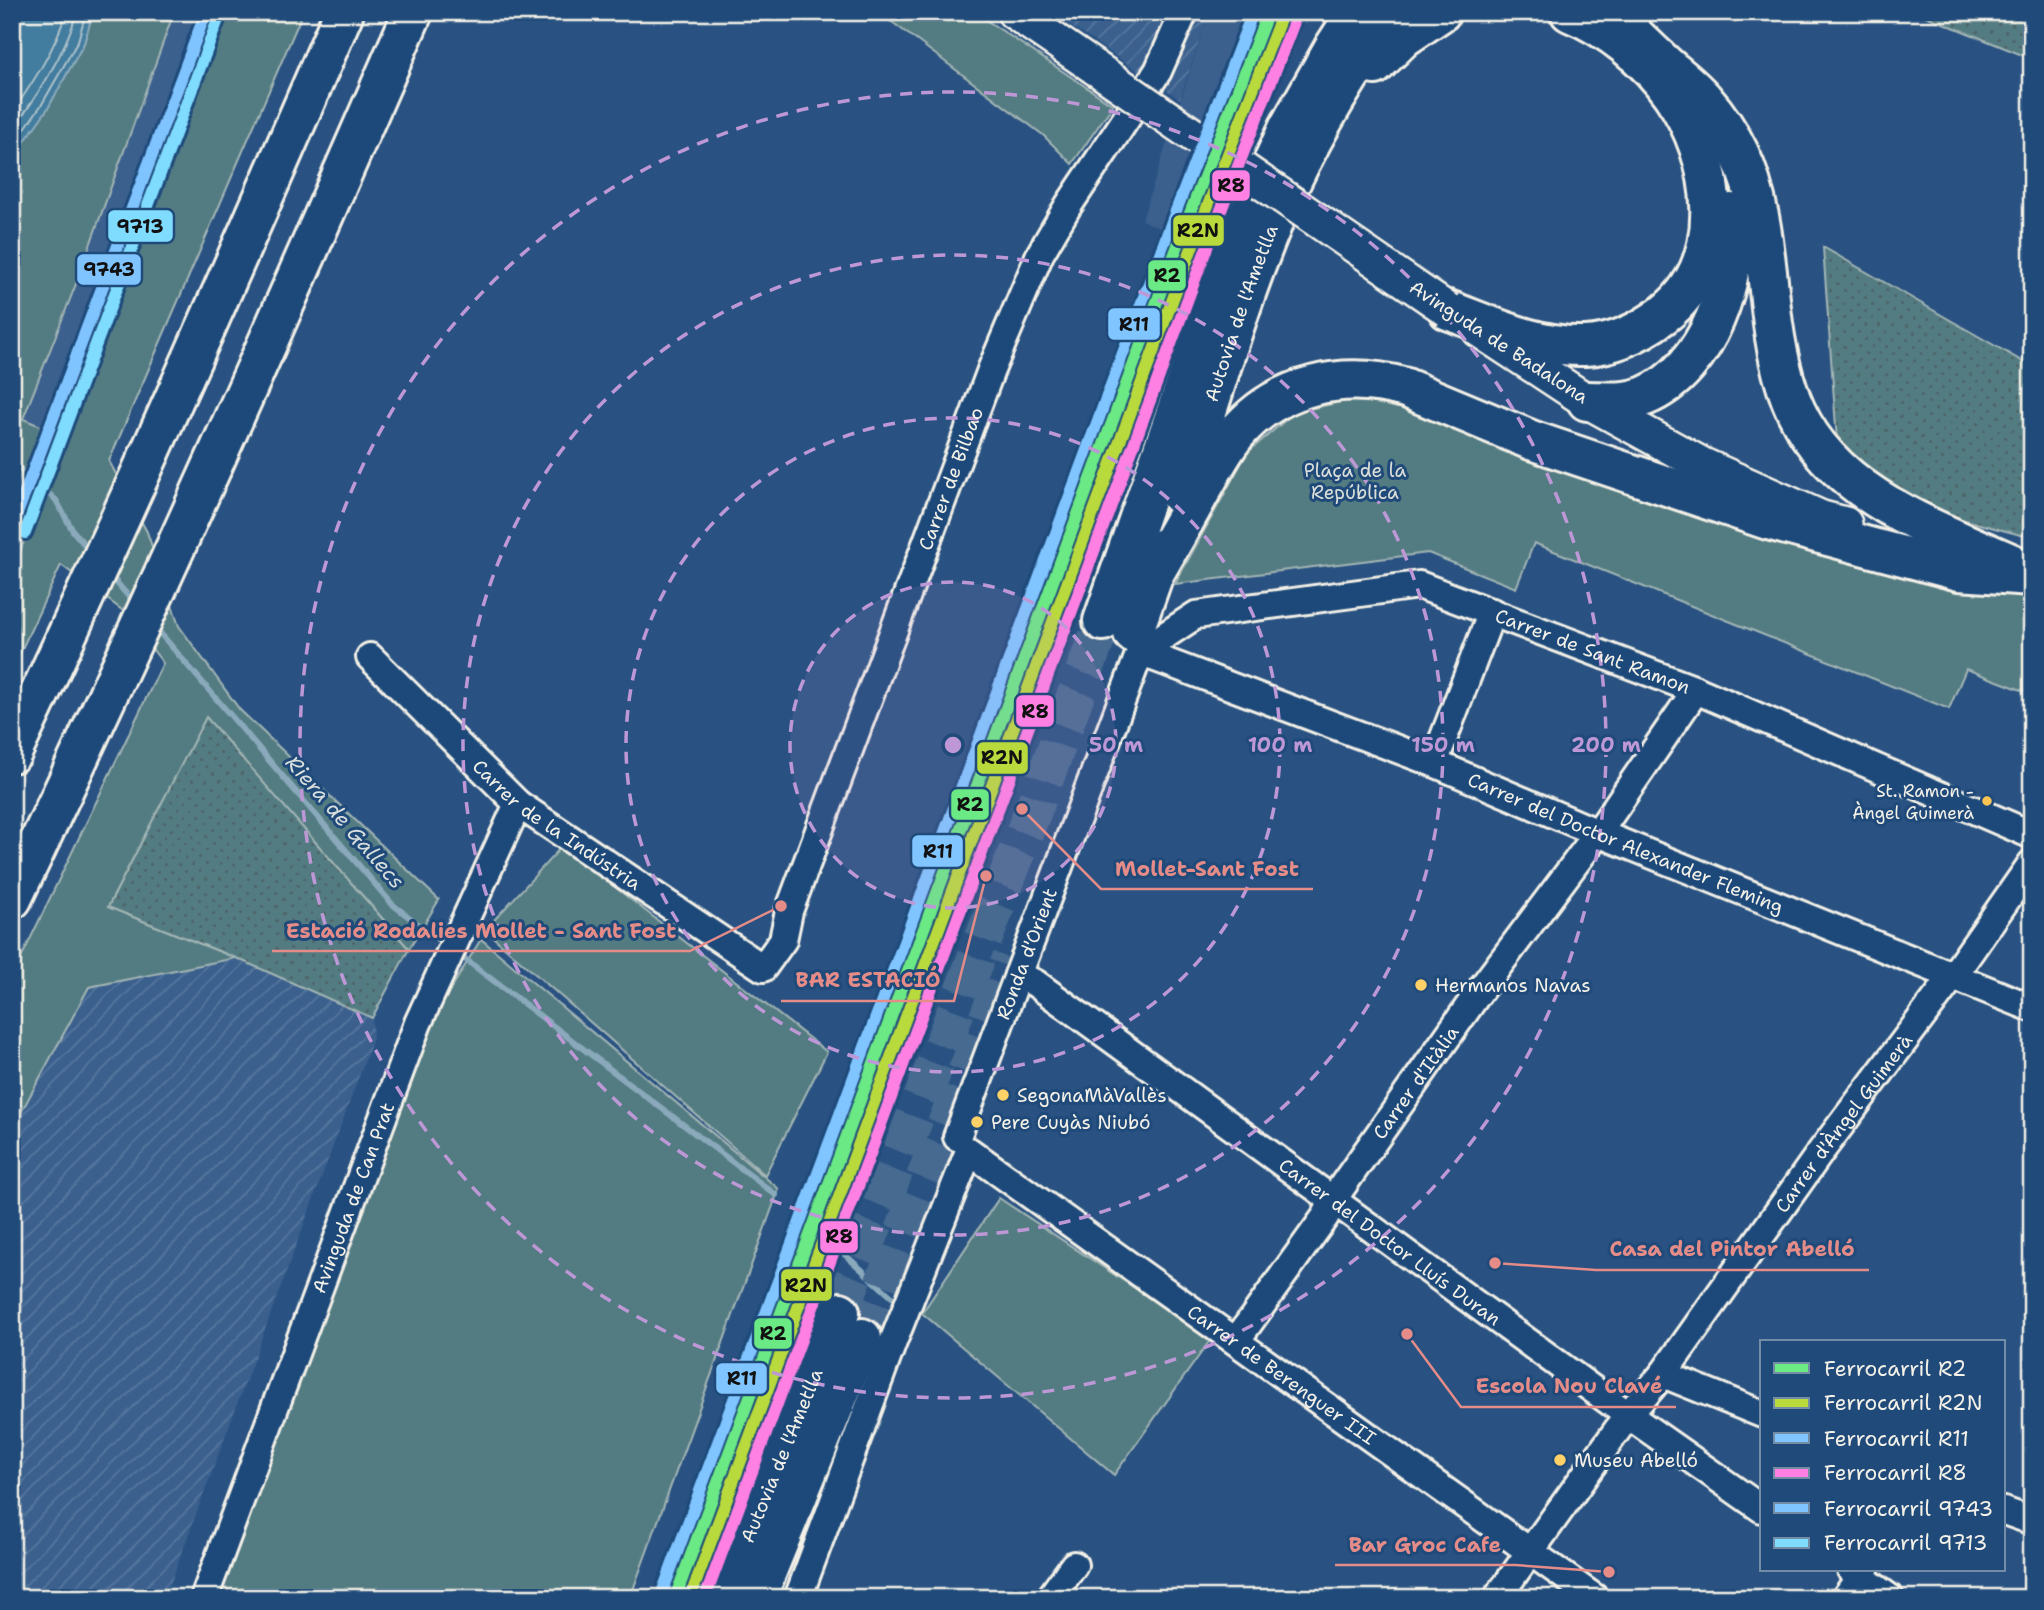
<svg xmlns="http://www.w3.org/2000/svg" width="2044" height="1610" font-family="'Shantell Sans',sans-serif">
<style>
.built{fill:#3a608e}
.industrial{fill:url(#industrial-furrows)}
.green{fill:#537b82;stroke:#a4b6b5;stroke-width:2}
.garden{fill:url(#garden-dots);stroke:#a4b6b5;stroke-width:2}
.water{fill:#437b9e;stroke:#8aaabc;stroke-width:2}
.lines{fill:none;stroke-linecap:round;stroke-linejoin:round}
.shore{stroke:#adc2ca;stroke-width:2}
.stream{stroke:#8aaabc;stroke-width:6}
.motorway-tunnel{stroke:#476a91;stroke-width:38;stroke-dasharray:38 19;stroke-linecap:butt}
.minor-casing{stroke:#f4f1e8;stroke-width:32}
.tertiary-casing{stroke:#f4f1e8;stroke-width:38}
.motorway-casing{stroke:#f4f1e8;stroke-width:44}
.minor{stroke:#1f4a7a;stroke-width:26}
.tertiary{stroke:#1f4a7a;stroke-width:33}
.motorway{stroke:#1f4a7a;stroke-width:38}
.rail-casing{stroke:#f4f1e8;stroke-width:8}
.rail{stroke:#1f4a7a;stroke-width:5;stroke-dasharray:16;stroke-linecap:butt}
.tertiary-bridge-casing{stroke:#f4f1e8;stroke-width:38;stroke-linecap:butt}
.tertiary-bridge{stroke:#1f4a7a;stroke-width:33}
.rail-1-casing{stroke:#1f4a7a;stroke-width:18}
.rail-2-casing{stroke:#1f4a7a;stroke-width:18}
.rail-3-casing{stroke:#1f4a7a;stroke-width:18}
.rail-4-casing{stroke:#1f4a7a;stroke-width:18}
.rail-5-casing{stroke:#1f4a7a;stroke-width:18}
.rail-6-casing{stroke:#1f4a7a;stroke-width:18}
.rail-1{stroke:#6ae984;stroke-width:12}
.rail-2{stroke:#b9da3c;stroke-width:12}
.rail-3{stroke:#80c5ff;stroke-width:12}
.rail-4{stroke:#ff80e3;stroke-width:12}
.rail-5{stroke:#80c4ff;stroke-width:12}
.rail-6{stroke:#80dcff;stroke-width:12}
.ring{fill:none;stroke:#be98d6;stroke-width:3.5;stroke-dasharray:12 9}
.bus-dot{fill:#fcc553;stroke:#1f4a7a;stroke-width:2.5}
.poi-dot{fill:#ffd166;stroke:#1f4a7a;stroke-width:2.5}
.labels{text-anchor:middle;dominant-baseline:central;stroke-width:6;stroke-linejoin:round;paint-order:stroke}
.bus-label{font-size:17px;fill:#f4f1e8;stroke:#1f4a7a;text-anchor:end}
.street-label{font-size:19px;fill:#f4f1e8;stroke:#1f4a7a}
.park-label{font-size:19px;fill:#dcdfd9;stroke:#1f4a7a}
.poi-label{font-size:19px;fill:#f4f1e8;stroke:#1f4a7a;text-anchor:start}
.water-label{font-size:21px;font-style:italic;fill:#d9dfdd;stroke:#1f4a7a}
.centre{fill:#be98d6;stroke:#1f4a7a;stroke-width:3.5}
.ring-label{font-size:21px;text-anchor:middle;font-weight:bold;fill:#be98d6;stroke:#1f4a7a;stroke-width:6;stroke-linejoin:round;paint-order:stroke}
.leader{fill:none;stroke:#e58c88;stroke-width:2.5}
.callout-dot{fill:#e58c88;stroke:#1f4a7a;stroke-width:2.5}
.callout-label{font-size:21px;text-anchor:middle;font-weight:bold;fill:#e58c88;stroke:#1f4a7a;stroke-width:6;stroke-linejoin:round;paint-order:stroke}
.line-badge{stroke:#1f4a7a;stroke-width:2.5}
.pale-badge-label{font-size:19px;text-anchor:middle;font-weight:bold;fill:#111}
</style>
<defs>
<pattern id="industrial-furrows" width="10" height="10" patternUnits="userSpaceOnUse" patternTransform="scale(1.75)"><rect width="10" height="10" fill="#3a608e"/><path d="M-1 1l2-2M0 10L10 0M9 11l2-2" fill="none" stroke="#57779e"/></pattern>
<pattern id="garden-dots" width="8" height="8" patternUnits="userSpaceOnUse" patternTransform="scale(1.75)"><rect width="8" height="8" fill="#537b82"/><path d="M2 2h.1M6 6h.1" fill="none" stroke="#4e6467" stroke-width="1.8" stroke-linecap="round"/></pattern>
</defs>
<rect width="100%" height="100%" fill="#295282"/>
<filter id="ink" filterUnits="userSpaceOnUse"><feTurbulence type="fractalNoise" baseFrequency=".0143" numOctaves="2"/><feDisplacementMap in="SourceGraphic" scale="14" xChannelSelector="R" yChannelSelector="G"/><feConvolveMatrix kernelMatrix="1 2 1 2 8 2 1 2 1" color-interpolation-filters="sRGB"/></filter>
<g filter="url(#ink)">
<path class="built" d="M174,12h44l-155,424 -40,-17 53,-135z
M1209,12h95l-88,241 -74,-33z"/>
<path class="industrial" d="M1050,12h159l-29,87z
M236,958l136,60 1,21 -208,559h-153v-469l77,-142z"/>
<path class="green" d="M93,12h81l-98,272 -53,135 40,16 155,-423h85l-194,449 38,71 32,94 61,84 199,190 -30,49 -203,-231 -98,189 128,51 -147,29 -77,142v-152l151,-314 -41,-53 -61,-45 -49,105v-97l12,-32 -12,-4v-378l36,-51 36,-65z
M871,12h103l139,93 -41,59 -29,-29 -151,-113z
M1355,399l73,15 604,181v99l-66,-25 -17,40 -415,-166 -18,45 -88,-35 -253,31 72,-131 48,-41z
M562,846l265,206 -62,123 -280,-245z
M481,939l298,250 -149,409h-414l223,-589z
M999,1198l212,141 -97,136 -192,-162z"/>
<path class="garden" d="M1916,12h116v47z
M1823,247l209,120v171l-98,-26 -68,-43 -29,-28z
M206,717l203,232 -37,69 -136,-60 -128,-51z"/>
<path class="water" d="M12,12h81l-9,31 -36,65 -36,51z"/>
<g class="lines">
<path class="shore" d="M12,113c21,-31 44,-65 54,-101
M12,131c26,-37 52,-75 65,-119
M12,147l30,-43 36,-63 8,-29"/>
<path class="stream" d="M12,463l44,37 17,31 17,20
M110,575l25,29
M154,626l238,278 53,41
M457,953l319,242
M823,1235l69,62"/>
<path class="motorway-tunnel" d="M840,1312l197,-512 66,-179
M862,1338l149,-379"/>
<defs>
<g id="minor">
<path id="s1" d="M1140,652l294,111 164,70 434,175"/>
<path id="s2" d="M1140,652l56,-37 223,-30 277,105 336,145"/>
<path id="s3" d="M370,657l148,147 245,164 20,-28 6,-29 202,-541 49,-116 28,-48 90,-135 26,-59"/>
<path d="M1434,763l58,-151"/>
<path id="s4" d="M1018,975l17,8 593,432 134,94"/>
<path id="s5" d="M957,1137l183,-485"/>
<path id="s6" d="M1236,1341l89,-124 16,-29 140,-199 117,-156 98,-143"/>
<path d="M1663,1374l99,40"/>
<path d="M2004,1511l28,10"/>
<path d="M1851,1570l39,28"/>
<path id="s7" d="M204,1598l214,-575 100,-219"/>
<path id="s8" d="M798,1598l95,-256 76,-191 626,447"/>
<path d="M1050,1598l24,-33"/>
<path id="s9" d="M1497,1598l131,-183 35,-41 159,-224 131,-174 79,-113"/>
<path d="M1845,1598l20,-28"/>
</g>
<path id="tertiary" d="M1014,12l83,57
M1479,330l108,71 114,63 121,54 23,6"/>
<g id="motorway">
<path d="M1612,12c18,20 37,38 57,56 12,10 25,20 35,32 14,16 26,34 35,53 23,48 26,104 32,155 4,35 10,71 25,103 40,86 141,119 221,155"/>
<path d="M1375,65l29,-28 37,-25"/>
<path d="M1448,310c44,16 89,38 137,36 29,-1 55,-14 78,-31 69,-53 54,-157 9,-221 -25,-35 -62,-66 -102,-82"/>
<path d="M1587,401c19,0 39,3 58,-5 63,-26 95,-119 86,-183"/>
<path id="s10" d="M1180,495c35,-105 64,-213 111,-313 28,-59 64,-117 102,-170"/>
<path d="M1155,572c16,-28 32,-55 47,-83 11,-19 20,-38 34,-55 42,-50 108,-64 170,-46l125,52 237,80 191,51 73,5"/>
<path d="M1103,621l130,-372 56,-122 44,-78 24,-37"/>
<path d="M1133,633l30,-85"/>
<path d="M12,753c115,-245 225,-493 332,-741"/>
<path d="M12,899c140,-293 271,-589 401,-887"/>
<path id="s11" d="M723,1598l117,-286"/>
<path d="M756,1598l106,-260"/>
</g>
</defs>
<use href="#minor" class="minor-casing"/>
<use href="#tertiary" class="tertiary-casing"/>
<use href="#motorway" class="motorway-casing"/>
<use href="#minor" class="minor"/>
<use href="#tertiary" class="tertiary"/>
<use href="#motorway" class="motorway"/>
<defs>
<path id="rail" d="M1016,761l132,-366 87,-213 59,-170"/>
</defs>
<use href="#rail" class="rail-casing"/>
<use href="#rail" class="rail"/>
<defs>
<path id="tertiary-bridge" d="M1097,69l351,241"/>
</defs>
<use href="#tertiary-bridge" class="tertiary-bridge-casing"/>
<use href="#tertiary-bridge" class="tertiary-bridge"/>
<defs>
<path id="rail-1" d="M675,1598l512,-1377 81,-209"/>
<path id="rail-2" d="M690,1598l510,-1372 81,-209"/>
<path id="rail-3" d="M662,1593l512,-1377 79,-204"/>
<path id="rail-4" d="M705,1598l508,-1367 81,-209"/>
<path id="rail-5" d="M12,527l194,-515"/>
<path id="rail-6" d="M25,533l194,-516"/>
</defs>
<use href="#rail-1" class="rail-1-casing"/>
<use href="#rail-2" class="rail-2-casing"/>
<use href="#rail-3" class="rail-3-casing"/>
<use href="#rail-4" class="rail-4-casing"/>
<use href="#rail-5" class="rail-5-casing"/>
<use href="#rail-6" class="rail-6-casing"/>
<use href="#rail-1" class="rail-1"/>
<use href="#rail-2" class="rail-2"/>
<use href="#rail-3" class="rail-3"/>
<use href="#rail-4" class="rail-4"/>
<use href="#rail-5" class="rail-5"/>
<use href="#rail-6" class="rail-6"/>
</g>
</g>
<circle cx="953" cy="745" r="163" fill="#be98d6" fill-opacity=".12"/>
<g class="ring">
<circle cx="953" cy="745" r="163"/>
<circle cx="953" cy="745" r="327"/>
<circle cx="953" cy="745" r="490"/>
<circle cx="953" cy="745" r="653"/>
</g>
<circle class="bus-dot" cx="1987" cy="801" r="6"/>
<g class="poi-dot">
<circle cx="1421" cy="985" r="7"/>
<circle cx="1003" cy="1095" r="7"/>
<circle cx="977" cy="1122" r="7"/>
<circle cx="1560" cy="1460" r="7"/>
</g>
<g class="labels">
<g class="bus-label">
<text x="1974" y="791">St. Ramon -<tspan x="1974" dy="22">Àngel Guimerà</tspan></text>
</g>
<g class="street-label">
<text stroke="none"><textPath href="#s10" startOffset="192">Autovia de l'Ametlla</textPath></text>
<text transform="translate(1499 342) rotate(33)">Avinguda de Badalona</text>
<text stroke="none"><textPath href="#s3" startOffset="1029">Carrer de Bilbao</textPath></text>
<text stroke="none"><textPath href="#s2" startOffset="478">Carrer de Sant Ramon</textPath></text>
<text stroke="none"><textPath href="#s3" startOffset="252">Carrer de la Indústria</textPath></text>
<text stroke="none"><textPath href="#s1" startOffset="522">Carrer del Doctor Alexander Fleming</textPath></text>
<text stroke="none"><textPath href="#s5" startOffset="196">Ronda d'Orient</textPath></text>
<text stroke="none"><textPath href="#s6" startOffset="315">Carrer d'Itàlia</textPath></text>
<text stroke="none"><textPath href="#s9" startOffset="588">Carrer d'Àngel Guimerà</textPath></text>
<text stroke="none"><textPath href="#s7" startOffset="427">Avinguda de Can Prat</textPath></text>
<text stroke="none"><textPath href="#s4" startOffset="458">Carrer del Doctor Lluís Duran</textPath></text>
<text stroke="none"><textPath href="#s8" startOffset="863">Carrer de Berenguer III</textPath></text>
<text stroke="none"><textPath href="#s11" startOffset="154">Autovia de l'Ametlla</textPath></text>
</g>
<g class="park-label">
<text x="1355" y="470">Plaça de la<tspan x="1355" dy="22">República</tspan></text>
</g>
<g class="poi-label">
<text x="1435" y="985">Hermanos Navas</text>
<text x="1017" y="1095">SegonaMàVallès</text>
<text x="991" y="1122">Pere Cuyàs Niubó</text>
<text x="1574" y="1460">Museu Abelló</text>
</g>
<g class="water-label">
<text transform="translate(345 822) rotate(49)">Riera de Gallecs</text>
</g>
</g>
<circle cx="953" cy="745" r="10" class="centre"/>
<g class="ring-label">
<text x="1116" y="752">50 m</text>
<text x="1280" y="752">100 m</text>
<text x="1443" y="752">150 m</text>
<text x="1606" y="752">200 m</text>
</g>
<path class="leader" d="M1022 809L1101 889H1313M781 906L690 951H272M986 876L954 1001H781M1495 1263L1596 1270H1869M1407 1334L1461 1407H1676M1609 1572L1515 1565H1335"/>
<g class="callout-dot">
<circle cx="1022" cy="809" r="7"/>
<circle cx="781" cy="906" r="7"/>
<circle cx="986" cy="876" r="7"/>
<circle cx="1495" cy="1263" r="7"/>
<circle cx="1407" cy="1334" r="7"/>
<circle cx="1609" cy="1572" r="7"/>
</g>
<g class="callout-label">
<text x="1207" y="876">Mollet-Sant Fost</text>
<text x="481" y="938">Estació Rodalies Mollet - Sant Fost</text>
<text x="868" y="987">BAR ESTACIÓ</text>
<text x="1732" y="1256">Casa del Pintor Abelló</text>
<text x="1569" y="1393">Escola Nou Clavé</text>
<text x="1425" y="1552">Bar Groc Cafe</text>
</g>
<g class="line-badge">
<rect x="1211" y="169" width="40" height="33" rx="7" fill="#ff80e3"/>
<rect x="107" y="209" width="67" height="34" rx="7" fill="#80dcff"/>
<rect x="1172" y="214" width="53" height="33" rx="7" fill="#b9da3c"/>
<rect x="76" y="253" width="66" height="33" rx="7" fill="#80c4ff"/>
<rect x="1147" y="259" width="40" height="33" rx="7" fill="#6ae984"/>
<rect x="1107" y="307" width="54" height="34" rx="7" fill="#80c5ff"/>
<rect x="1015" y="694" width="40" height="34" rx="7" fill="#ff80e3"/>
<rect x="976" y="741" width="53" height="34" rx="7" fill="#b9da3c"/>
<rect x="950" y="788" width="40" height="33" rx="7" fill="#6ae984"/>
<rect x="911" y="834" width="53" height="34" rx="7" fill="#80c5ff"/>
<rect x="819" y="1220" width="40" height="34" rx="7" fill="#ff80e3"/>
<rect x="780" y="1268" width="53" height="34" rx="7" fill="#b9da3c"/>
<rect x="753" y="1317" width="40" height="33" rx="7" fill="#6ae984"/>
<rect x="715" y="1362" width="53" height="33" rx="7" fill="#80c5ff"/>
</g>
<g class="pale-badge-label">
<text x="1231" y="192">R8</text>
<text x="140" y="233">9713</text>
<text x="1198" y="237">R2N</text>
<text x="109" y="276">9743</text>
<text x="1167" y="282">R2</text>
<text x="1134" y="331">R11</text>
<text x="1035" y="718">R8</text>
<text x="1002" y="764">R2N</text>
<text x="970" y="811">R2</text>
<text x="938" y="858">R11</text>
<text x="839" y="1243">R8</text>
<text x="806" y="1292">R2N</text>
<text x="773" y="1340">R2</text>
<text x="742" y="1385">R11</text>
</g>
<rect width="2044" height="1610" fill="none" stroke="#1f4a7a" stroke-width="42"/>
<rect x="21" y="21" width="2002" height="1568" fill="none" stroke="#f4f1e8" stroke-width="2.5" filter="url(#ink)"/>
<rect x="1760" y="1340" width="245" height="231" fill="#1f4a7a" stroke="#748da6" stroke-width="2"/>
<rect x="1774" y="1363" width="35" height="10" fill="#6ae984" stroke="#748da6" stroke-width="2"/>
<text x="1824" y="1376" font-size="21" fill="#f4f1e8">Ferrocarril R2</text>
<rect x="1774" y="1398" width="35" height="10" fill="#b9da3c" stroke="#748da6" stroke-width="2"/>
<text x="1824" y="1410" font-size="21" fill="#f4f1e8">Ferrocarril R2N</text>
<rect x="1774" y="1433" width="35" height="10" fill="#80c5ff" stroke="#748da6" stroke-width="2"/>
<text x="1824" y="1446" font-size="21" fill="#f4f1e8">Ferrocarril R11</text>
<rect x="1774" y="1468" width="35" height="10" fill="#ff80e3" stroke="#748da6" stroke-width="2"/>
<text x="1824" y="1480" font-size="21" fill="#f4f1e8">Ferrocarril R8</text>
<rect x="1774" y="1503" width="35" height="10" fill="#80c4ff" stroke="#748da6" stroke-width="2"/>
<text x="1824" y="1516" font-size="21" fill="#f4f1e8">Ferrocarril 9743</text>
<rect x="1774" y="1538" width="35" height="10" fill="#80dcff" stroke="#748da6" stroke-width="2"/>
<text x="1824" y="1550" font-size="21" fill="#f4f1e8">Ferrocarril 9713</text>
</svg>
